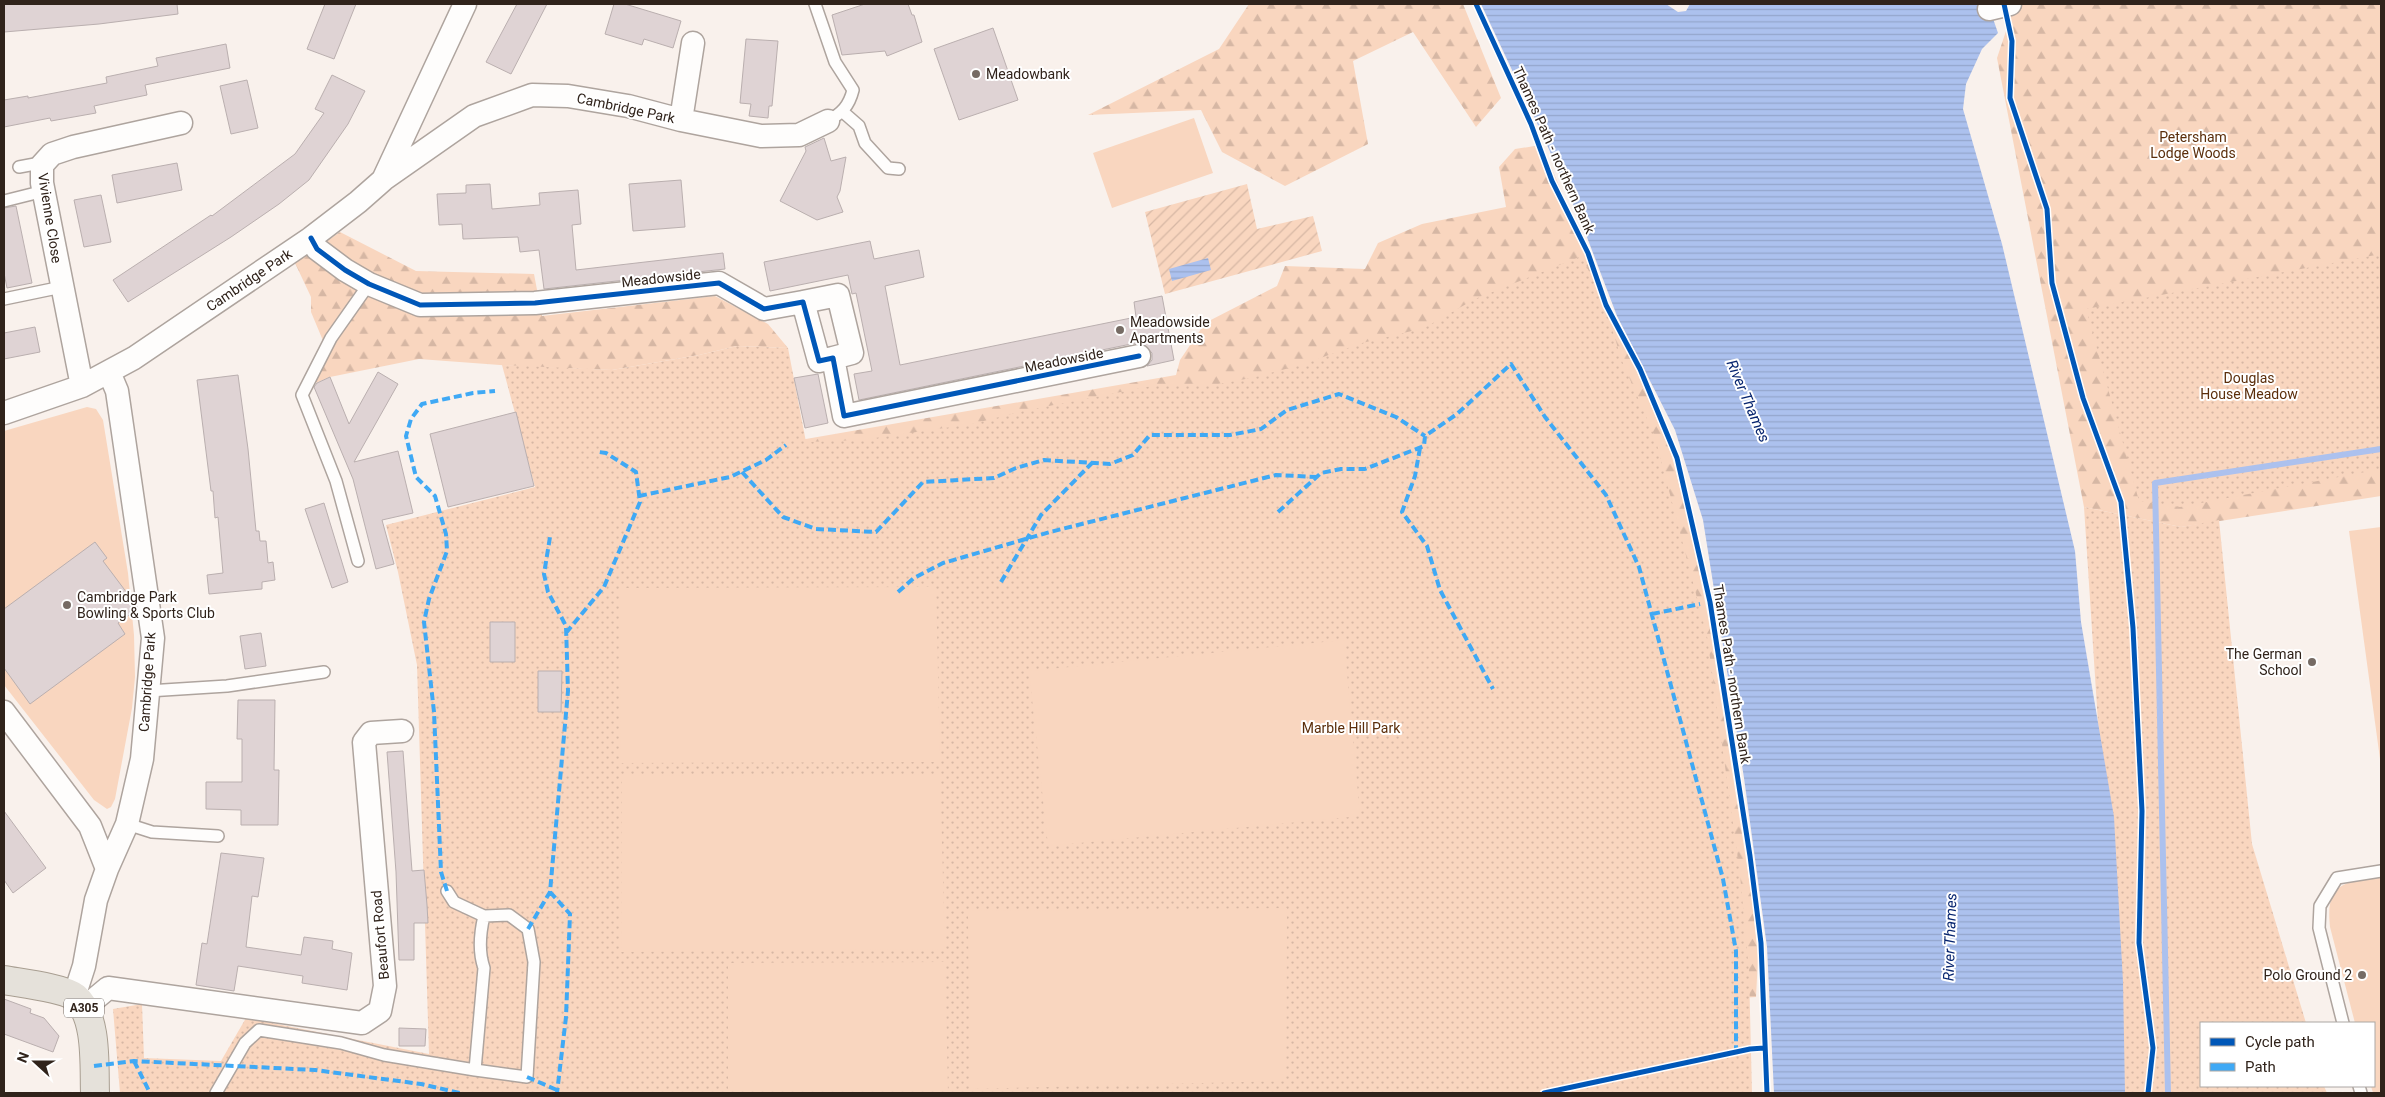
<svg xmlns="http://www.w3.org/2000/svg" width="2385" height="1097" font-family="Roboto,sans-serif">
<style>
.forest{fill:url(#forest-firs)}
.park{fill:url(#park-dots)}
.garden{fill:url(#garden-furrows)}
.pitch{fill:#f9d6bf}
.water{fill:url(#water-rules)}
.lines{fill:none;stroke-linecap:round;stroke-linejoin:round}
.stream{stroke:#acc1ee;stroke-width:6}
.building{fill:#dfd3d4;stroke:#baafaf}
.service-casing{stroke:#aea49e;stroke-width:14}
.minor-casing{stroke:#aea49e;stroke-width:25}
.primary-casing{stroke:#a89e91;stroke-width:30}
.service{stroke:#fefdfc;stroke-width:11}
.minor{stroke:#fefdfc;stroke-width:22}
.primary{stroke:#e5e1da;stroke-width:28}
.quiet{stroke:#3fa9f5;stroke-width:4;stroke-dasharray:8 4;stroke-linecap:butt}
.cycleway-casing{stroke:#fff;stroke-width:8}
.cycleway{stroke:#0057b8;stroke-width:5}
.poi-dot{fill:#766b64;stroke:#fff;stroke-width:2}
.labels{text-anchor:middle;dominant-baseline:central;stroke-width:4;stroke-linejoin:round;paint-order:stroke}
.shield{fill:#fff;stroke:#6e655f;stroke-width:1}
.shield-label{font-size:12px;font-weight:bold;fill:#30231b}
.poi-label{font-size:14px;fill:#30231b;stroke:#fff;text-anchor:start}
.street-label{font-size:14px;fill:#30231b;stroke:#fff}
.park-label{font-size:14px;fill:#5b2e0b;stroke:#fff}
.water-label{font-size:15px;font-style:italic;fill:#07256f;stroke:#fff}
</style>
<defs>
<pattern id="forest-firs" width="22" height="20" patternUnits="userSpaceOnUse" patternTransform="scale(1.25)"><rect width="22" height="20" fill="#f9d6bf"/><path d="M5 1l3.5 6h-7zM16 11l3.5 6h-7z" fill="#d6b7a4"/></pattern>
<pattern id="park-dots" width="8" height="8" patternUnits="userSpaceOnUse" patternTransform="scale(1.25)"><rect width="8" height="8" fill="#f9d6bf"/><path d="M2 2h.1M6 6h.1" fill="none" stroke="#d6b7a4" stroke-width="1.8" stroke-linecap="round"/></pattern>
<pattern id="garden-furrows" width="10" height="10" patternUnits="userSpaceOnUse" patternTransform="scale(1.25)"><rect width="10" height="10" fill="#f9d6bf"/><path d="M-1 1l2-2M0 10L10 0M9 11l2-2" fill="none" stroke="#d6b7a4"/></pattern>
<pattern id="water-rules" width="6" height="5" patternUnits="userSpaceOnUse" patternTransform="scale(1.25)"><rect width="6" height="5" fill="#acc1ee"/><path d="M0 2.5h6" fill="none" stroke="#94a6cc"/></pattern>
</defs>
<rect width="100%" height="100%" fill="#f9f1ec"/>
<path class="forest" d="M1249,4h214l38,94 -25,29 -63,-95 -60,29 15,83 -83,42 -63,-34 -21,-42 -113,5 131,-66z
M2015,4h366v492l-200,31 -97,-20 -87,-449z
M1542,145l129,308 19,74 18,90 44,281 6,60 -2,39 -30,2 -926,-559 376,-65 4,-15 25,-37 72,-37 8,-20 80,3 13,-26 44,-19 84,-17 -7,-40 16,-18z
M340,232l76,39 118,3 8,42 173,-20 53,28 20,24 -51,-2 -38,9 -87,15 -84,-3 -109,-8 -89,18 -17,7 16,-29 -18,-43v-15l-16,-34z"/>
<path class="park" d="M2381,254v215l-201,38 -41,-6 -53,-192z
M1582,256l24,53 16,52 33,76 52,199 33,238 9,97 3,122h-1632l-7,-84 29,-5 2,54 77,3 25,-43 183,36 -12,-389 -19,-93 -12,-47 149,-38 -33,-122 110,5 87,-15 38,-9 51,2 18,94 55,-2 111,-16 51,-13 139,-27 45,2 44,-8 50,-13 61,-22 62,-15 51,-29z
M2084,507l97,20 38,-7 33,324 54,179h-105v63h123l3,7h-221l8,-124z"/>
<path class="garden" d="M1247,184l10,45 56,-13 9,35 -157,43 -20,-82z"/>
<path class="pitch" d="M1194,118l19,55 -101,35 -19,-55z
M87,407l9,2 7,11 25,153 6,62 1,42 -3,31 -17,91 -4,8 -4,2 -13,-9 -90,-115v-254z
M2381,527v232h-1l-31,-228z
M936,587l4,175 -319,1 -2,-175z
M1344,640l16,176 -312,30 -19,-175z
M940,774l5,175 -324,3 1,-176z
M2381,877v216h-8l-2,-7h3v-63h-19l-25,-96c-5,-45 15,-45 51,-50z
M1287,908l-1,173 -316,8 -2,-178z
M945,962l3,129h-220v-128z"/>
<path class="water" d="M1481,4h185l12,8 8,-1 4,-7h298l10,29 -16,16 -16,35 -3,25 39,135 73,307 6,71 33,195 9,165 2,111h-351l-7,-146 -23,-169 -41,-258 -28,-90 -58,-114 -32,-84 -41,-94z
M1208,258l3,12 -39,11 -3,-12z"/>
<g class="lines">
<path class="stream" d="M2168,1093l-13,-610 226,-34"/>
</g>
<path class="building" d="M4,4h173l1,10 -79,10 -95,8z
M325,4h31l-22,55 -27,-10z
M517,4h30l-36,70 -25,-12z
M614,4h11l56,17 -8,27 -29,-9 -2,6 -37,-11z
M865,4h43l4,11h2l8,27 -35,14 -2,-5 -43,4 -10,-40z
M993,28l25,72 -59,20 -25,-71z
M746,39l32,2 -6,65h-3l-1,12 -19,-2 2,-12 -11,-1z
M226,44l4,24 -85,17 2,10 -53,11 2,7 -45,8 -1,-3 -46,9v-27l24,-4v2l79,-15 -1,-6 52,-11 -2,-8z
M332,75l33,16 -17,33 -39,56 -30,24 -48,33 -103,65 -15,-22 98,-65 1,1 83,-62 29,-41 -9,-4z
M247,80l11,48 -27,6 -11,-48z
M824,138l7,23 15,-4 -6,34 -3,6 6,15 -26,8 -37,-19 26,-50 -1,-4z
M177,163l5,27 -65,13 -5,-28z
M681,180l4,47 -52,4 -4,-47z
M490,184l2,25 48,-4 -1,-12 39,-3 3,34 -9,1 4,45 147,-17 2,16 -181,20 -5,-39 -19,2 -2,-15 -55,2 -1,-15 -23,1 -2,-31 29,-1v-8z
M101,195l10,47 -27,5 -10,-47z
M16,206l16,77 -25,5 -3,-15v-65z
M870,241l4,18 45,-9 5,27 -39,9 15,79 236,-48 -2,-15 28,-6 12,64 -27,6 5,-6v-7l-9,-10h-7l-277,57 -5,-26 18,-3 -16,-78 -4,1 -4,-19 -78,16 -6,-29z
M35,327l5,25 -36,7v-26z
M378,372l20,12 -44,78 44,-11 15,62 -31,7 12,44 -18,5 -23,-90 -39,-92 3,-4 13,-6 19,47z
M818,374l10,49 -23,5 -11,-50z
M238,375l10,74 8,82h3l1,10h6l2,22 5,-1 2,18 -13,2v7l-53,5 -2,-19 16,-2 -5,-56 -3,1 -2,-27h-2l-14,-111z
M516,412l18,74 -86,21 -18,-73z
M324,503l24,79 -16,6 -27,-79z
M95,542l12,16 -4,3 27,36 2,16 -14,10 7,11 -95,70 -26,-36v-59z
M490,622h25v40h-25z
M261,633l5,33 -21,3 -5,-33z
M538,671h24l-1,41h-23z
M238,700h37l-1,70h5l-1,55h-37v-15l-35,-1v-27h36v-43h-5z
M403,751l9,120 12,-1 3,35 1,18h-14v37h-15l-3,-88 -9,-120z
M4,811l42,57 -33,25 -9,-13z
M221,853l43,5 -6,39 -6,-1 -6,51 55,8 3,-18 29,4 -1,8 20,4 -5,37 -45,-7 1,-7 -65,-10 -4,25 -38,-6 6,-42 5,1z
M4,999l27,10 -1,4 14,5 15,18 -6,16 -49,-18z
M399,1028l27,1 -1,17h-26z"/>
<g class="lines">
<defs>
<path id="service" d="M815,4l20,58 18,28c-4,16 -11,23 -25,31
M843,112l16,14 6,17 23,25 11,1
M19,167l16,-3 7,1
M4,201l40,-10
M4,299l58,-12
M358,561l-22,-80 -34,-86 29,-57 38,-54
M148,691l79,-5 97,-14
M127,824l25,8 66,4
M447,891l7,11 30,14
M509,915l19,14 6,33 -7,115 -52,-7 9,-102c-6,-17 -4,-35 0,-52z
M2343,1023l-24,-95 1,-22 17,-28 44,-7
M2359,1086l2,7
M216,1093l29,-50 14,-13 82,13 43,12 91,15"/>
<path id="minor" d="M1989,9l21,-5
M681,120l12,-77
M384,179l90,-63 58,-21 36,1 60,10 53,14 80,16 38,-1 29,-14
M311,238l6,11 28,21 24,14 51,21 115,-2 184,-20 45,26 39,-7 16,59 14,-3 11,58 295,-60
M803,302l35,-7 14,58 -19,5
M82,386l-40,-203v-18l10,-11 21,-7 108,-24
M4,413l78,-27 52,-28 177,-120 47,-36 25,-22 82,-176
M4,712l86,114 17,43
M74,997l10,-31 12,-66 11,-31 20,-45 15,-65 11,-121 -36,-247 -8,-19
M84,1008l24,-20 254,35 18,-12 5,-25 -21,-244 7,-9 31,-2"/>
<path id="primary" d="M4,980c16,3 60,8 71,17 23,19 19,69 20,96"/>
</defs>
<use href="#service" class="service-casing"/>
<use href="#minor" class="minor-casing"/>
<use href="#primary" class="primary-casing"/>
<use href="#service" class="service"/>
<use href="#minor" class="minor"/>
<use href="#primary" class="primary"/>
<path class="quiet" d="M1420,448l-5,28 -13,36 25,34 13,44 53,99
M742,472l41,45 33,12 60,3 47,-50 71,-4 22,-10 28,-8 66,4 23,-9 17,-20h80l31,-6 26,-19 52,-16 57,23 29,19
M639,496l91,-19 36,-17 20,-15
M1278,512l43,-39 20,-4h24l59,-23 1,-10 32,-22 54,-50 34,53 61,78 33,72 84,312 13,72v101
M1001,582l40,-67 51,-52
M898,592l16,-14 29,-15 107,-31 226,-57 41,2
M1652,614l48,-10
M566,633l38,-46 36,-85 -4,-30 -30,-19 -7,-1
M447,891l-6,-19 -7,-160 -10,-90 5,-23 18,-48 -1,-17 -11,-38 -19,-19 -10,-41 5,-17 11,-15 51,-11 22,-2
M550,892l20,22 -4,103 -9,76
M528,929l22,-37 18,-201 -2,-65 -18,-34 -4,-18 6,-37
M134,1061l16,32
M94,1066l40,-5 181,9 106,14 39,9
M527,1077l30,13"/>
<defs>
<path id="cycleway" d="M1476,4l55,120 21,57 36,72 18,52 34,64 37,89 33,144 40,254 11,87 6,150
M2004,4l8,37 -2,57 37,111 5,74 31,115 38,104 12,126 9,183 -3,132 14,105 -5,45
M311,238l6,11 28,21 24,14 51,21 115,-2 184,-20 45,26 39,-7 16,59 14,-3 11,58 295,-60
M1544,1093l206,-44 14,-1"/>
</defs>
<use href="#cycleway" class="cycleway-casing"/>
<use href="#cycleway" class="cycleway"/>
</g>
<g class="poi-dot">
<circle cx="976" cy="74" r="5"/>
<circle cx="1120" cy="330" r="5"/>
<circle cx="67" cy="605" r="5"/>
<circle cx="2312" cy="662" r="5"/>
<circle cx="2362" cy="975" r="5"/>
</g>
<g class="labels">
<rect class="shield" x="64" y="998.5" width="40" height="19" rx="4"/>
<g class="shield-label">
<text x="84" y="1008">A305</text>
</g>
<g class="poi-label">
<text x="986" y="74">Meadowbank</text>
<text x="1130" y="322">Meadowside<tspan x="1130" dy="16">Apartments</tspan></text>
<text x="77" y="597">Cambridge Park<tspan x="77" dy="16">Bowling &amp; Sports Club</tspan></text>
<text x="2302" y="654" text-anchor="end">The German<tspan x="2302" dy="16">School</tspan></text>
<text x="2352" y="975" text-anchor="end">Polo Ground 2</text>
</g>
<g class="street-label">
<text transform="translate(626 108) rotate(12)">Cambridge Park</text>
<text transform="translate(1554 150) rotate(66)">Thames Path - northern Bank</text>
<text transform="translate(50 218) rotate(81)">Vivienne Close</text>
<text transform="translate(661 278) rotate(-6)">Meadowside</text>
<text transform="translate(249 280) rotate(-34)">Cambridge Park</text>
<text transform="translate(1064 360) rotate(-11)">Meadowside</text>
<text transform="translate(1732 674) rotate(81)">Thames Path - northern Bank</text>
<text transform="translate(147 682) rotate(-86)">Cambridge Park</text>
<text transform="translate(380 935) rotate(-95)">Beaufort Road</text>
</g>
<g class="park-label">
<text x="2193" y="137">Petersham<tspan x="2193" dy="16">Lodge Woods</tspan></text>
<text x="2249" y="378">Douglas<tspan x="2249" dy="16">House Meadow</tspan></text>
<text x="1351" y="728">Marble Hill Park</text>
</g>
<g class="water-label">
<text transform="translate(1748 401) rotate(67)">River Thames</text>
<text transform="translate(1950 937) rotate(-88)">River Thames</text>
</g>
</g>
<rect width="2385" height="1097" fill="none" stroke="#30231b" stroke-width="10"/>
<rect x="2200" y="1022" width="175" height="65" fill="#ffffff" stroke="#aca7a4"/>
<rect x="2210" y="1038" width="25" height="8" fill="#0057b8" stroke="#aca7a4"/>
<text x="2245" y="1047" font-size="15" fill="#30231b">Cycle path</text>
<rect x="2210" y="1063" width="25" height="8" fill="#3fa9f5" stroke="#aca7a4"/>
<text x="2245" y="1072" font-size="15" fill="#30231b">Path</text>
<g transform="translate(35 1062) rotate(291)" stroke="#ffffff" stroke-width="4" paint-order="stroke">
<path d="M0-4L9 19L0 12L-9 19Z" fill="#30231b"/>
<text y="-8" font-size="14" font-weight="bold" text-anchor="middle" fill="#30231b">N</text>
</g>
</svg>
